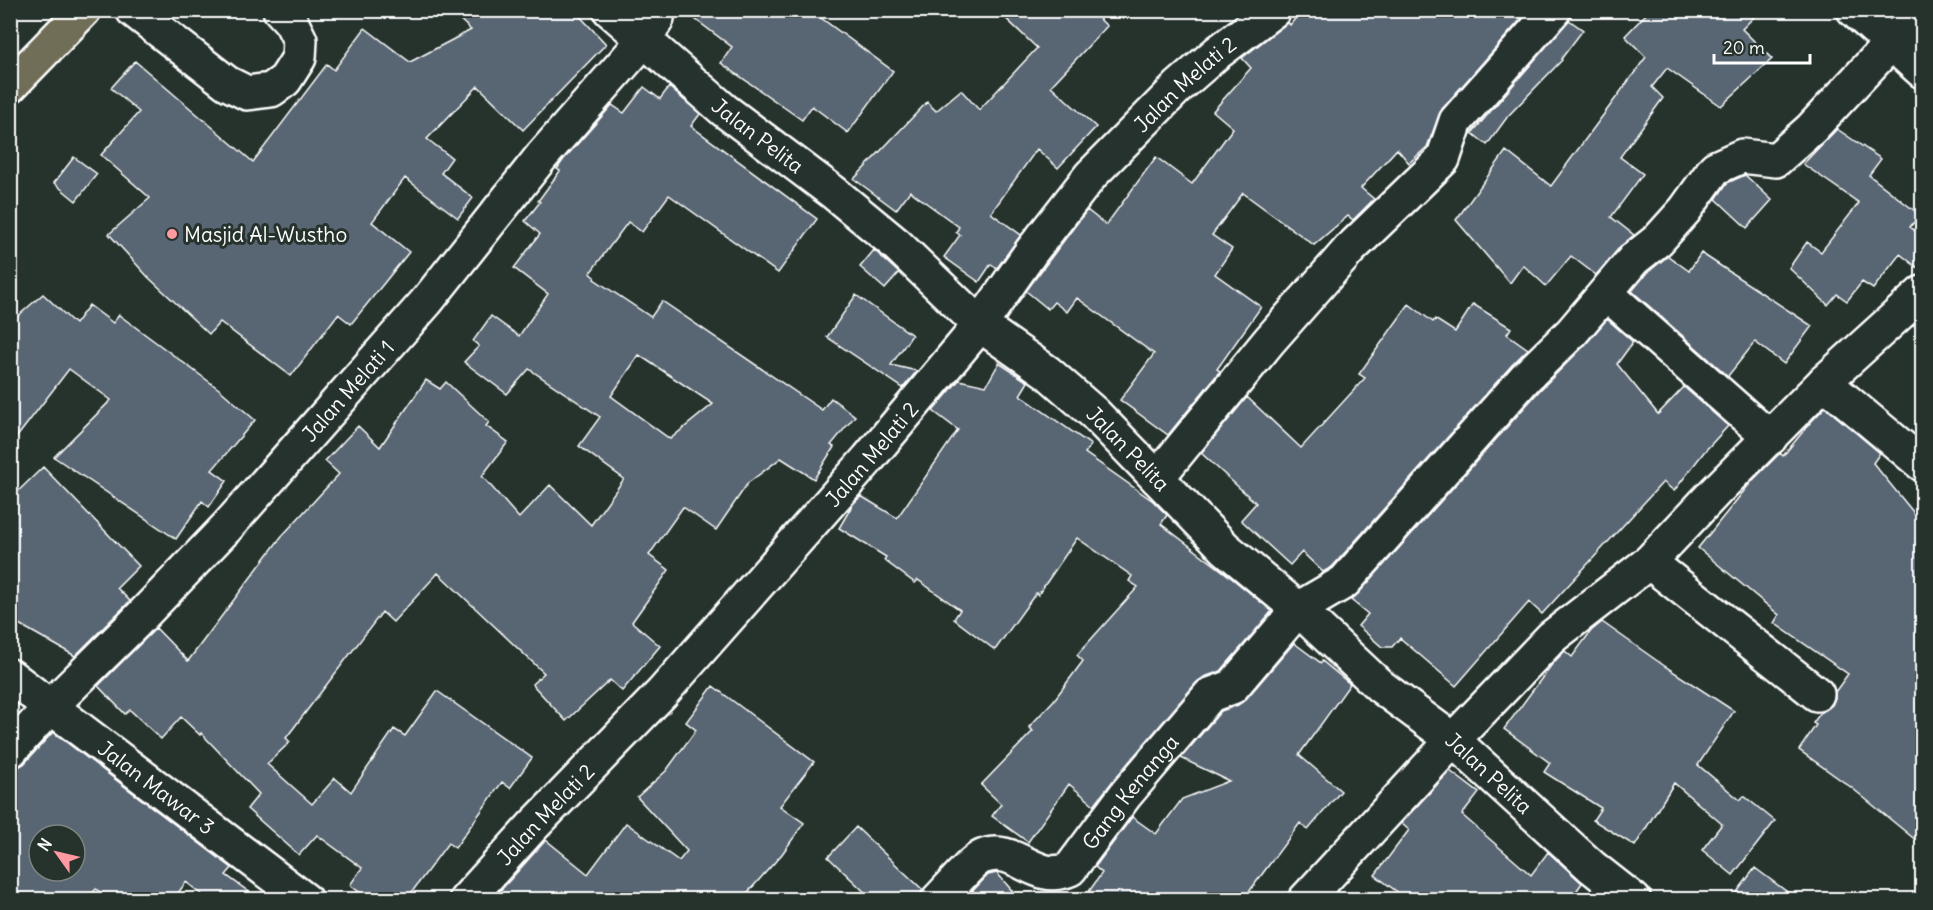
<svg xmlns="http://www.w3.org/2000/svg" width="1933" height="910" font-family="Delius,sans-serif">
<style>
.building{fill:#586572;stroke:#fff;stroke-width:1.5;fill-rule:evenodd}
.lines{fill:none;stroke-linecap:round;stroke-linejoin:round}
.minor-casing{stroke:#fff;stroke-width:38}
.highway-casing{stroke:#fff;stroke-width:38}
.minor{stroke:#26332d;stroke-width:33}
.highway{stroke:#716e59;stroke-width:33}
.poi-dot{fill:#ff9aa2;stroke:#26332d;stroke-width:2}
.labels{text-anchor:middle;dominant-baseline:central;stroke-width:6;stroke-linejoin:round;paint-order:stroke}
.street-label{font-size:21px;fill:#fff;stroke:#26332d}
.poi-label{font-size:21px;fill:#fff;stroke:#26332d;text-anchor:start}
</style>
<rect width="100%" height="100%" fill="#26332d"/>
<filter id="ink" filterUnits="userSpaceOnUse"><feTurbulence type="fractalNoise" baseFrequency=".0167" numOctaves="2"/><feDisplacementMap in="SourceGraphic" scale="12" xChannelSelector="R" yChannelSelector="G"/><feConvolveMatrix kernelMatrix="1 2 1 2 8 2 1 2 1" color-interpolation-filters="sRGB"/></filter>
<g filter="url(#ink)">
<path class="building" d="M450,10h124l32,34 -83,86 -45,-44 -51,53 25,19 -11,15 32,25 -15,20 -53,-40 -33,44 37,30 -58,72 -13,-10 -47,62 -71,-54 -11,12 -61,-57 -39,-43 41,-36 -49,-43 38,-43 -28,-24 24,-27 118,101 74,-98 7,6 31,-42 45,34 61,-32z
M683,10h127l83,61 -45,62 -36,-27 -10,14 -81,-57 11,-16z
M997,10h93l17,16 -56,60 45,41 -38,41 -21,-19 -46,64 30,22 -24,33 -6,-4 -12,18 -35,-25 16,-22 -4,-3 3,-5 -49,-36 -14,19 -42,-31 73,-77 9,9 25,-21 18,20 58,-62z
M1302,10h227l-87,99 -15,38 -18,16 -12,-14 -36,39 13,11 -21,21 -5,-4 -34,29 -71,-52 -31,42 20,14 -17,25 46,33 -44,62 3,2 -52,64 -48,-35 34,-46 -77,-56 -10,14 -13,-10 -6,7 -22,-18 61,-81 19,15 50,-68 36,27 41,-56 -20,-17 38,-43 -9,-10 46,-36 2,3z
M1650,10h111l-19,19 30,30 -51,47 -54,-38 -15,19 11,11 -43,59 23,17 -32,43 23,18 -14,12 -24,28 -25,-19 -25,30 -23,-21 -13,18 -54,-63 50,-69 45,35 95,-129 -21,-21z
M1569,20l14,10 -22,29 1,1 -54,56 -21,29 -15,-12z
M644,87l16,12 9,-12 31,27 -9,12 126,93 -39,54 -109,-78 -27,37 -14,-10 -38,51 5,4 -1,2 57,38 11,-16 160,109 9,-12 24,18 -24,29 3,2 -20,32 -33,-21 -33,25 -32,47 -33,-23 -34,48 20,15 -37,52 28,24 -38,45 -12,-11 -44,41 -34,-37 12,-11 -106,-100 -45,49 -11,-10 -96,126 4,4 -23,22 45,40 23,-26 16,14 43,-63 11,7 32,-45 95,67 -22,30 -8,-6 -47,66 -7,-5 -42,57h-36l-20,-15 12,-17 -45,-33 -18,20 -52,-46 12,-15 -58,-61 -1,2 -19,-18 -20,22 -31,-29 -5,4 -27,-28 58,-58 32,33 93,-124 58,-63 -14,-13 33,-35 22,21 46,-67 14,9 6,-7 43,40 -3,4 22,16 -26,34 37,42 31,-33 41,40 33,-46 -45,-33 21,-29 -71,-48 -22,25 -43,-32 15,-16 -6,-5 18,-25 28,20 29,-42 -34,-26 26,-34 -15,-13 15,-19 -2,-1 22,-30 -3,-2 7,-10 48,-54 12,8zM639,355l74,49 -43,35 -59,-43z
M1837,129l44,30 -12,16 51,40 -10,12 13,10v35l-23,-18 -27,35 -11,-7 -15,19 -10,-7 -9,11 -39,-37 18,-26 14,10 38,-49 -56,-39z
M74,157l23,17 -21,27 -22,-18z
M1745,175l27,25 -25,28 -31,-29 11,-16z
M874,250l25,23 -14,16 -25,-22z
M1701,253l111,73 -28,38 -29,-22 -27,34 -96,-85 15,-18 21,-17 21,15z
M43,294l32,30 14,-19 24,18 6,-8 100,74 36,31 -43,50 15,11 -18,26 -7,-6 -26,38 -122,-82 57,-57 -42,-31 -59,77v-123z
M856,295l56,40 -21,30 26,6 -14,17 -76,-51z
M1409,304l24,18 2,-3 20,13 18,-28 38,24 -4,6 21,15 -16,16 -180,202 -9,5 -21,-20 -12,13 -49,-45 15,-17 -55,-50 46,-56 54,51 64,-70 -6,-4z
M1607,319l26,23 -16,22 41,50 26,-27 44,39 -24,26 -30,39 -11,-9 -121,132 -13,-12 -73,84 -56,-48 -8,9h-10l-24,-21 10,-12 -17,-14 7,-6 182,-204 45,-45z
M999,363l29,19 -8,13 71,50 -6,8 68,48 14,14 -6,9 63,48 48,39 -51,60 -17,6 -8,6 -84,99 -18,23 -25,-21 -41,58 -36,-26 9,-12 -20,-19 52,-54 -4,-4 25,-27 29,-39 -6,-6 61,-68 -9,-6 3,-5 -55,-38 -39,57 -2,-2 -41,57 -41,-31 6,-9 -42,-30 -3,3 -31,-23 2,-3 -47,-29 14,-24 8,-8 36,22 61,-88 -25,-19 26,-31 27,6z
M1825,407l55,46 -7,10 50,61v322l-71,-58 -53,-38 17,-25 -3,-2 8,-11 11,-7 3,-8v-5l13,-18 -74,-51 5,-8 -81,-67 54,-67 28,-28 3,3 27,-33z
M43,467l96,99 -22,22 13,13 -55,55 -65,-37v-120z
M1602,622l64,45 68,44 -36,54 42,35 4,-4 31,25 -42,54 -31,-25 20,-26 -48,-41 -39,63 -42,-26 8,-12 -57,-36 6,-9 -46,-34 49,-66 12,-12 7,6 19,-26z
M1294,643l27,20 1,-2 28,23 -51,71 42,36 -33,39 -8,-7 -57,77h-160l19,-27 -7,-6 37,-50 24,17 26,-35 47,-18 -48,-23 40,-47 17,-6 8,-6z
M713,686l101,76 -34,44 24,17 -22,31 -41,46h-249l54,-60 42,34 38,-51 53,38 8,-10 -50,-54 29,-26 30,-41 -10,-8z
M53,732l179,136 -6,7 34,25h-51l-23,-18 -13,18h-62l-15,-11 -9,11h-77v-127l3,-4 11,-5zM39,835h36v36h-36z
M1450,771l29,22 -17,22 69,60 17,-23 34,31 -12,17h-162l-33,-25 34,-45 -8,-7z
M856,827l67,63 -3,10h-47l-45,-43z
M1755,868l43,32h-67z
M997,873l23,27h-56l24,-25z"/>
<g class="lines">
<defs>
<g id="minor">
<path d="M133,10l94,73 20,10 24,-3 14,-10 14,-22 1,-18 -9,-18 -11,-12"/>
<path id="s1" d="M610,10l114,100 109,82 63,52 84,81 67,47 47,41 131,135 73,61 82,77 73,54 139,127 42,33"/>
<path d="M1854,10l68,61"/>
<path d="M1606,293l164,145"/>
<path d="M1824,382l98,82"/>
<path d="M1157,478l112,-137 81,-92 93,-90 13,-38 98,-111"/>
<path d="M1649,562l168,132"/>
<path id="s2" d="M10,676l295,224"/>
<path id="s3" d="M10,751l41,-45 82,-81 93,-97 201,-227 115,-145 102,-116 13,-21v-9"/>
<path id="s4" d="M466,900l66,-73 130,-134 206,-234 112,-134 51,-73 60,-77 87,-88 39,-34 57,-43"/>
<path id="s5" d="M938,900c10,-10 34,-39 44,-43 34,-14 52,28 88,12l56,-75 84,-99 22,-8 66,-78 46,-27 182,-205 46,-45 62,-73 24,-19 27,-30 30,-42 27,-12 34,4 35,-31 111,-119"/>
<path d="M1305,900l148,-160 99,-103 97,-75 67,-71 108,-109 98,-89"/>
</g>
<path id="highway" d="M10,86l74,-76"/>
</defs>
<use href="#minor" class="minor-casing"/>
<use href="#highway" class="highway-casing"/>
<use href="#minor" class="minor"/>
<use href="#highway" class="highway"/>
</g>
</g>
<circle class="poi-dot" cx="172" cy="234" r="6"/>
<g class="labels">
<g class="street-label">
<text stroke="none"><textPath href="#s4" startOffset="1089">Jalan Melati 2</textPath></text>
<text stroke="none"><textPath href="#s1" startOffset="194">Jalan Pelita</textPath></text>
<text stroke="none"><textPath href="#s3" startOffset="494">Jalan Melati 1</textPath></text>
<text stroke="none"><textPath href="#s1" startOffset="680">Jalan Pelita</textPath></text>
<text stroke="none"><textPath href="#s4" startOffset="603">Jalan Melati 2</textPath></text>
<text stroke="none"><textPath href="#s1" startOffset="1166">Jalan Pelita</textPath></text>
<text stroke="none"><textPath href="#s2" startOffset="184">Jalan Mawar 3</textPath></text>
<text stroke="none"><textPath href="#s5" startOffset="252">Gang Kenanga</textPath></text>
<text stroke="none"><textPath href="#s4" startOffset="117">Jalan Melati 2</textPath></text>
</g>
<g class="poi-label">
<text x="184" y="234">Masjid Al-Wustho</text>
</g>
</g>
<rect width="1933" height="910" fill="none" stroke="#26332d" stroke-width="36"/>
<rect x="18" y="18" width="1897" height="874" fill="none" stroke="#fff" stroke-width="2" filter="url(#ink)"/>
<g transform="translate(57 853) rotate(304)"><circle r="28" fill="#26332d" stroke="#7d8581" stroke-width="1.5"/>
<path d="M0-4.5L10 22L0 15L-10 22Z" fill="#ff9aa2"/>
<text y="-9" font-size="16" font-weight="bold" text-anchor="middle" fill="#ffffff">N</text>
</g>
<path d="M1714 54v9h96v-9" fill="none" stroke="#ffffff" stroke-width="3"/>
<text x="1723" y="54" font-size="18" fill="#ffffff" stroke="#26332d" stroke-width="4.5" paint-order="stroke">20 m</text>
</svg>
